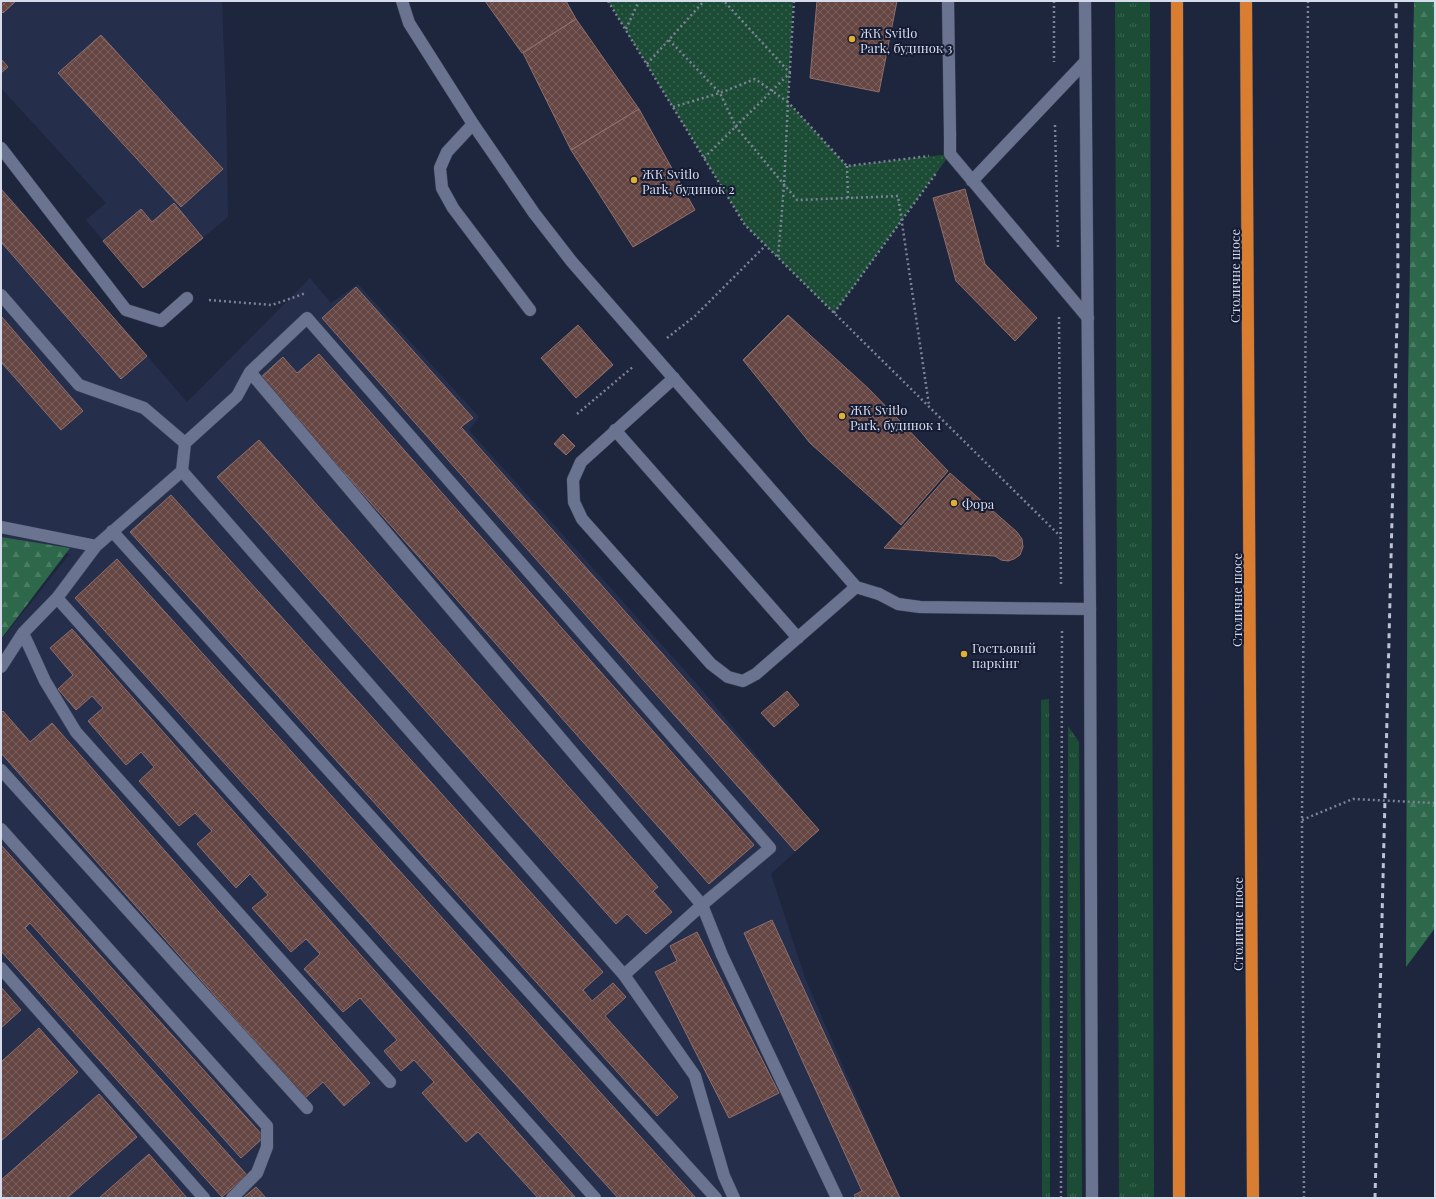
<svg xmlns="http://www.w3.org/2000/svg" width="1436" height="1199" font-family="'Playfair Display',serif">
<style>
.built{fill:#252f4c}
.grass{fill:url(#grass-tufts)}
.forest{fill:url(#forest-firs)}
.park{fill:url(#park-dots)}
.building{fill:url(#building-cross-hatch);stroke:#906e6b}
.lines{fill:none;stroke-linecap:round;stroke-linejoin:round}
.lane-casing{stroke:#3e4457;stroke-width:13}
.street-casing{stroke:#3e4457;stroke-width:13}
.highway-casing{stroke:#3e4457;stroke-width:13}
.path{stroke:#7b8296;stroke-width:2.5;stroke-dasharray:2 3;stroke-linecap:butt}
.lane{stroke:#6a7490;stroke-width:12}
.street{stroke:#6a7490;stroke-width:12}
.highway{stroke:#d97d31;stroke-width:12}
.rail{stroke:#bdc3d4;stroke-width:3;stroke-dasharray:5 5;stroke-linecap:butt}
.poi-dot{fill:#e1af34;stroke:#151c33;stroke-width:1.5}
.labels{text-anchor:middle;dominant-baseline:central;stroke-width:4;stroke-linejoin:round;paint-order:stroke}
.poi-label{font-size:13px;fill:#d6dcec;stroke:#151c33;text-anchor:start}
.street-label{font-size:13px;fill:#d6dcec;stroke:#151c33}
</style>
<defs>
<pattern id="grass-tufts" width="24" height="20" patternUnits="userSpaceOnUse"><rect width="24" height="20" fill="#1c4c35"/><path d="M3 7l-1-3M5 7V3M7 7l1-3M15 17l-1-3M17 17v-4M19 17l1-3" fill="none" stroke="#3c6552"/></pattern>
<pattern id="forest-firs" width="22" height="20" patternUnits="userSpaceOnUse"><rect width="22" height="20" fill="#2d684b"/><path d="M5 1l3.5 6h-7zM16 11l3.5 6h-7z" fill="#4b7d65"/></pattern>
<pattern id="park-dots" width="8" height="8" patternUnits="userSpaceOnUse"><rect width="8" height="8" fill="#1c4c35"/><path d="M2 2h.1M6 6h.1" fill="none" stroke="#3c6552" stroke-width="1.8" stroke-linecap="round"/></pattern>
<pattern id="building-cross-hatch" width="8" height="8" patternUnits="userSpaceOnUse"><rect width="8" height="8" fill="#654643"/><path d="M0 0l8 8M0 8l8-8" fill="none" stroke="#7a605e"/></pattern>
</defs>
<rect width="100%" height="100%" fill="#1e263d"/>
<path class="built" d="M1,1h221l4,103 2,113 -85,71 -57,-68 20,-17 -105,-115z
M1,187l186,215 123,-124 21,25 27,-19 121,133 -10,13 227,253 123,147 -48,44 34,104 95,220h-899v-558l69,-86 -69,-14z"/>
<path class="grass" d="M1115,1h35l4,1197h-35z
M1049,699l1,499h-8l-1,-498z
M1068,726l11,16 3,456h-15z"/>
<path class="forest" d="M1414,1h21v927l-29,39 2,-578z
M1,537l69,11 -69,91z"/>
<path class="park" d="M608,1h185l-5,101 59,64 103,-12 -116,159 -89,-88z"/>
<path class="building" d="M1,1h15l-13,12 -2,-2z
M485,1h81l10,18 -54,34z
M817,1h80l-18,91 -69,-14z
M576,19l63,90 -68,41 -48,-97z
M101,35l122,134 -42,38 -123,-134z
M1,59l7,8 -7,6z
M639,109l56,101 -62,37 -62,-97z
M1,189l146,167 -26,23 -120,-137z
M965,189l20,75 52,54 -22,23 -59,-60 -23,-83z
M174,203l29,35 -60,50 -40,-47 38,-32 11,13z
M356,287l117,131 -12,9 358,403 -24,21 -473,-533z
M788,315l81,74 79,82 -47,54 -91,-82 -67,-83z
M1,316l82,95 -22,19 -60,-68z
M578,325l35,40 -37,33 -35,-40z
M319,354l435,491 -45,39 -449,-506 23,-21 14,16z
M563,434l12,12 -9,9 -12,-11z
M259,440l399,447 -5,4 19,21 -26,22 -19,-20 -11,10 -399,-447z
M950,473l67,59 5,7 1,8 -3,8 -6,4 -6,2 -7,-1 -6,-4 -111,-8z
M171,495l432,477 -20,18 9,11 21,-18 13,14 -21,19 73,81 -21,19 -527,-584z
M117,559l579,639h-78l-543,-600z
M72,629l504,569h-38l-60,-66 -12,10 -44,-49 12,-11 -20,-22 -13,11 -17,-20 13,-11 -37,-42 -17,14 -39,-43 16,-15 -14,-15 -15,13 -39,-44 16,-13 -18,-21 -14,14 -39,-44 15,-13 -17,-18 -16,13 -40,-45 15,-14 -13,-15 -15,13 -38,-44 15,-13 -11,-12 -16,14 -18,-21 15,-14 -23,-27z
M787,691l12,14 -25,22 -13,-14z
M3,711l27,31 22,-19 318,360 -26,23 -21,-24 -18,16 -304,-345v-40z
M1,845l263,292 -23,21 -211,-235 -5,5 222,247 -25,22 -221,-246z
M772,920l128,278h-44l-2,-3 8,-4 -118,-258z
M697,932l82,161 -50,25 -74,-146 22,-11 -7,-15z
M1,987l20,23 -20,18z
M39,1028l39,44 -77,69v-79z
M99,1094l38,43 -70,61h-66v-18z
M149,1154l38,44h-88z
M256,1187l10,11h-23z"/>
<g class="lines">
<defs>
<path id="lane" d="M473,124l-26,28 -7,16 2,20 11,20 77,102
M950,134v20l138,164
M1,148l125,162 35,11 26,-23
M972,181l113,-119
M1,295l78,90 65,23 41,35
M250,372l452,533 20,50 115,243
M674,378l-93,84 -8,18 1,22 8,17 129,145 17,13 15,4 13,-7 100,-87
M615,430l183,208
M182,471l442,504 71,101 29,100 10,22
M1,527l95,19
M112,531l604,667
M879,594l19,10 22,3 170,2
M57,598l538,600
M23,633l22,48 31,51 314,350
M1,667l22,-34 34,-35 39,-52 86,-75 3,-28 52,-47 13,-24 57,-54 463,530 -68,57 -78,70
M1,770l306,338
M1,829l266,297v21l-10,26 -25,25
M1,968l203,230"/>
<path id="street" d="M402,1l7,22 64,101 61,89 38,49 284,325 23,7
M948,1l2,133
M1085,1l5,608 2,589"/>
<path id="highway" d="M1177,1l2,1197
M1246,1l7,1197"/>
</defs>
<use href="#lane" class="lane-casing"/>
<use href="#street" class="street-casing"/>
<use href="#highway" class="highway-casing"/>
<path class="path" d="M608,1l137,224 315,311
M794,1l-6,101 59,64 82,-10
M1054,1v61
M626,29l13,-28
M669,40l51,53 16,34 61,73 51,-2
M647,64l57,-63
M673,107l47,-14 35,-14 33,23 -4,84 -6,72
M1055,125l3,123
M704,158l86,-85 -66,-72
M847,166l1,32 50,-2 31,209
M209,300l63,5 34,-12
M834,313l103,-141
M1059,317l2,269
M667,338l28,-22 71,-71
M577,414l57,-48
M1302,820l51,-21 82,4
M1061,1198l1,-569
M1304,1198l-2,-378 6,-819"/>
<use href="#lane" class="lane"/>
<use href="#street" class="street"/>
<use href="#highway" class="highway"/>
<path class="rail" d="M1375,1198l23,-919 -2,-278"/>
</g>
<g class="poi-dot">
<circle cx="852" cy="39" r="4"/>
<circle cx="634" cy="180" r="4"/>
<circle cx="842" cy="416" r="4"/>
<circle cx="954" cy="503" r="4"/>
<circle cx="964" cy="654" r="4"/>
</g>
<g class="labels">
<g class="poi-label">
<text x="860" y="32">ЖК Svitlo<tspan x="860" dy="15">Park, будинок 3</tspan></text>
<text x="642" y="173">ЖК Svitlo<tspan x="642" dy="15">Park, будинок 2</tspan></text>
<text x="850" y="409">ЖК Svitlo<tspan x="850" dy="15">Park, будинок 1</tspan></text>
<text x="962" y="503">Фора</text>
<text x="972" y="647">Гостьовий<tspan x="972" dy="15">паркінг</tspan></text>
</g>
<g class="street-label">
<text transform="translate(1234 276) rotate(-90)">Столичне шосе</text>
<text transform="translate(1236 600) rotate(-90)">Столичне шосе</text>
<text transform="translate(1237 924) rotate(-90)">Столичне шосе</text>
</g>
</g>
<rect width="1436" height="1199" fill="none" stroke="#d6dcec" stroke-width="4"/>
</svg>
